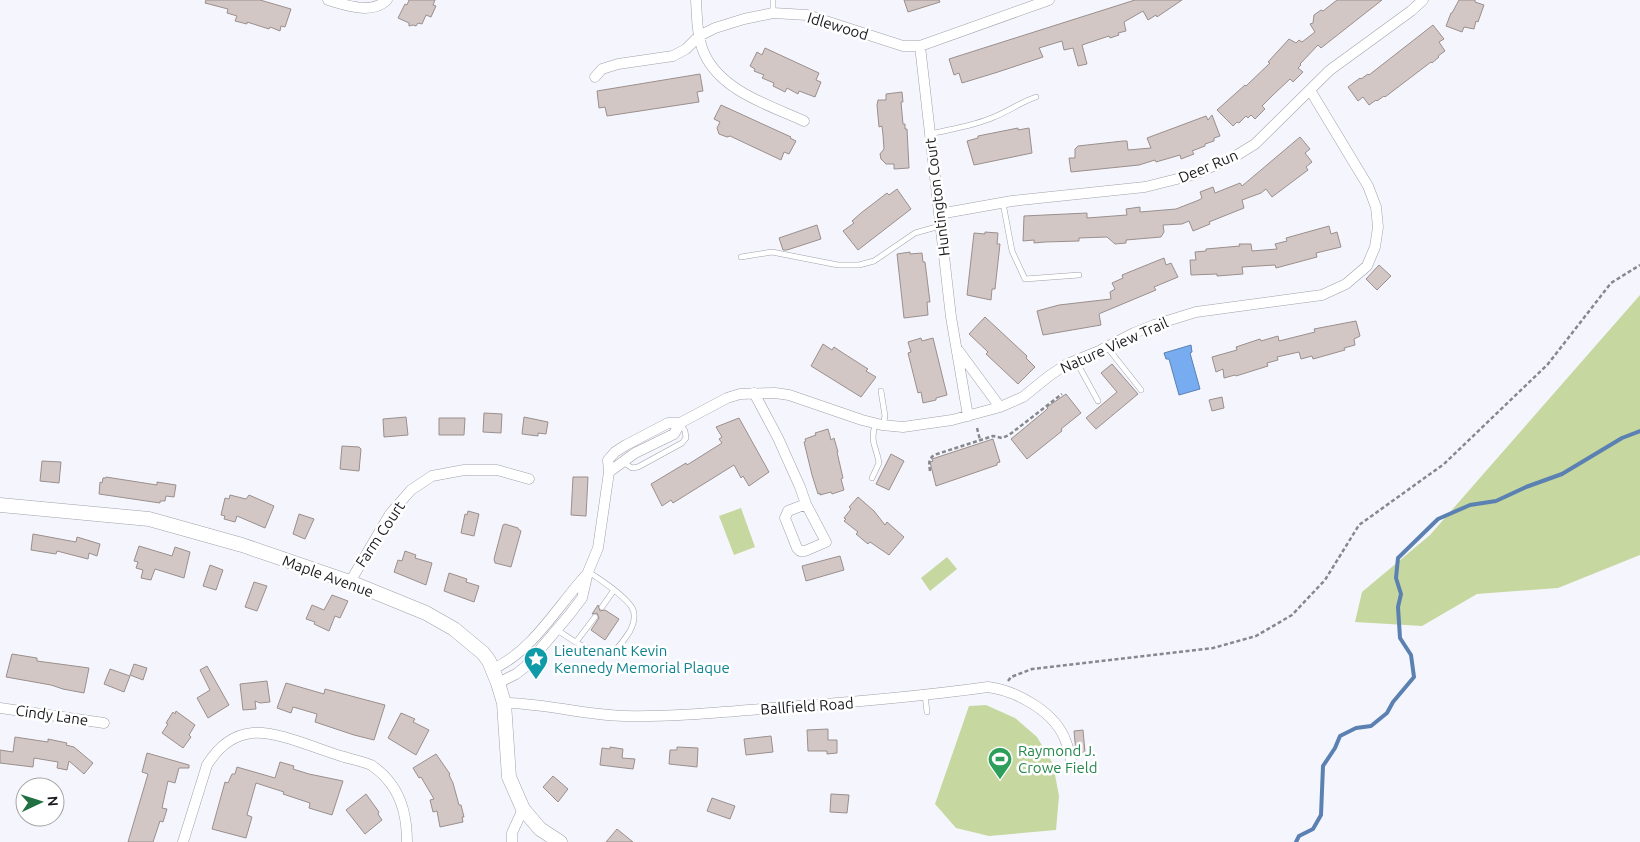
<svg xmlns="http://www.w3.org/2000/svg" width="1640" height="842" font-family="Ubuntu,sans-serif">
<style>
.green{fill:#c6d79f}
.water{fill:#77acf1;stroke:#5b80b2}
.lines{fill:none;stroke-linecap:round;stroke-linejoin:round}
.stream{stroke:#5b80b2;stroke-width:4}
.building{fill:#d2c7c4;stroke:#9a8f8d}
.service-casing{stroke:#a0a1aa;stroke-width:6}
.minor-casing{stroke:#a0a1aa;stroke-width:11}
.secondary-casing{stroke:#a0a1aa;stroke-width:15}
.path{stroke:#87888d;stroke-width:2.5;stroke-dasharray:4 2.5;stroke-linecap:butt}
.service{stroke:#fff;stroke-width:5}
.minor{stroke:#fff;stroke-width:10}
.secondary{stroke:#fff;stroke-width:14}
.labels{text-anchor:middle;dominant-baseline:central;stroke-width:5;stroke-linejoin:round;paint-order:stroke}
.street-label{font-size:15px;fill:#1a1a1e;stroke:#fff}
.culture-label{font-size:15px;fill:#0d838f;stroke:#fff;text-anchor:start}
.leisure-label{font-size:15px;fill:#27864d;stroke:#fff;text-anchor:start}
</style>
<rect width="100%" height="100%" fill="#f5f6fd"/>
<path class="green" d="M1640,295v260l-82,33 -81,6 -55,32 -67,-4 7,-30 68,-57z
M741,508l14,39 -21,8 -15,-39z
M947,557l10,12 -27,22 -9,-13z
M986,705l29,13 22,19 16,27 6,32 -3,34 -67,6 -33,-8 -21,-24 34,-98z"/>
<path class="water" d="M1191,345l1,7 -2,1 10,36 -21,6 -10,-36h-3l-2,-6z"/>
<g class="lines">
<path class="stream" d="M1296,842l3,-6 14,-7 8,-14 2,-49 12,-18 5,-12 16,-8 15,-2 16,-13 6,-11 21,-25 -3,-22 -11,-17 -2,-31 3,-13 -5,-16 2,-20 40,-39 32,-14 26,-4 30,-14 36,-13 60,-36 18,-7"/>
</g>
<path class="building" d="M206,0h54l31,9 -6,18 -4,-1 -1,5 -10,-4 -1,2 -22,-7v2l-12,-3 2,-5 -10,-3 1,-4 -23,-6z
M409,0h26l-2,5 3,1 -5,11 -5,-2 -4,9 -4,-1 -2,3 -3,-1 -4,1v-3l-11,-5 7,-14 2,1z
M904,0h35l1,2 -32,10z
M1135,0h47l-25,17 -1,-2 -8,5 -5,-9 -19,11 2,9 -8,2 1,2 -9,3 -1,-2 -27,9 5,19 -9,2 -5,-18 -9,2 -2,-9 -23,7 4,9 -45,15 -36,11 -3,-10 -5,2 -5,-16z
M1337,0h45l-61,48 -3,-3 -18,19 1,1 -3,3 5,4 -10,10 -3,-3 -17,16 -11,11 3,3 -10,10 -4,-4 -3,3 -2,-2 -7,7 -2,-1 -4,4 -16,-16 28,-25 1,1 24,-23 -2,-1 21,-23 7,4 3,-3 3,2 13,-10 -5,-8 3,-1 1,-8 7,-5 2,1z
M1459,0h16v2l9,3 -6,17 -2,-1 -2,8 -10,-2 -2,5 -16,-6 5,-13h1z
M1433,25l11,14 -5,3 6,9 -7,5 1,1 -7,6 -1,-1 -46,35 -1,-1 -7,5 -1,-1 -7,5 -6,-8 -5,4 -10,-14 12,-9 1,1 7,-5 1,1z
M765,48l54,25 -3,7 5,2 -6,15 -16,-6 -1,3 -11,-6 -2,4 -12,-6 1,-3 -12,-5 2,-3 -10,-4 1,-2 -5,-3 7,-14 5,3z
M700,74l3,17 -6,1 2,10 -92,14 -2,-9 -6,1 -2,-17z
M902,92l1,10h-2l2,22h2v5h2l2,39 -15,1v-5h-8l-5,-5 -1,-5 4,-5 -1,-14 -1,-9 -3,1 -2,-22 1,-5h8v-6z
M721,105l70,32 -1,1 6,3 -7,13 -5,-2 -3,8 -51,-24 -3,1 -8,-3 -2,-6 3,-6 -6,-3z
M1212,115l8,21 -6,2v3l-9,3v2l-13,5 2,3 -13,5 -1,-4 -24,7 -1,-2 -16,5 -68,7 -2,-14h6v-9l3,-3 45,-5h4l1,9 23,-2 -4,-10 59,-22 2,4z
M1018,128v2l11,-2 3,25 -58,12 -7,-24 11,-3v-2z
M1300,137l10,12 -5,4 7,9 -6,5 2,3 -36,27 -6,-8 -5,4 -19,7 2,8 -35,14 1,2 -17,7 -4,-10 -7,3 -19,1 1,7 -3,5 -35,3v3l-11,1 -8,-7 -28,1v3l-34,1 -11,1v-3l-11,1 1,-25 63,-3v5l40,-3 -1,-6 14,-2v5l36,-3 23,-9 3,-2 -2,-6 13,-5 2,6 25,-10 2,3z
M897,189l14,20 -53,41 -15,-19 11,-8 -2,-2 9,-8 26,-20 2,2z
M817,225l4,14 -34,11h-4l-4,-12z
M1329,226l2,8 6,-2 4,15 -25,6 1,4 -41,11 -1,-3 -33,2 1,7 -26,2v-2l-26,1 -1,-15h6l-1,-8 11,-1v-2l34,-3 -1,-2h12l1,7 25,-2 -2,-5 12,-3 -1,-3z
M985,232l13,1 -1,11h3l-5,45h-3l-1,11 -24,-5 7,-62 11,1z
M910,252v2l12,-1 1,9h2l5,40h-3l1,13 -24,3 -7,-64z
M1164,258l2,7 5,-2 7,14 -24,10 2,3 -55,23 -2,1 2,11 -58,10 -6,-24 22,-6 52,-6 -1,-7 5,-3 -3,-6 11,-5 -1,-3z
M1379,265l12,11 -14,14 -11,-11z
M985,317l42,39 -1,2 9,9 -17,17 -32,-30 2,-2 -19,-18z
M1356,321l4,15 -6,3 1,6 -11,3 1,2 -32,9 -1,-3 -11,3 -2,-7 -22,5 1,3 -11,3 1,3 -32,10 -1,-1 -11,3 -1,-9 -7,3 -4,-15 25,-7 -1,-3 24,-8 1,2 17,-5 1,5 36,-9 -1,-3z
M921,338l1,3 11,-3 14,57 -11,3v2l-13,3 -2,-11 -3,1 -10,-40 3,-1 -3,-10z
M823,344l9,6 2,-3 9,6 25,16 -2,2 10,6 -15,20 -50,-31z
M1112,364l26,30 -42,35 -10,-11 31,-26 -16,-19z
M1066,394l15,19 -20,16 1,2 -35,28 -16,-20 34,-28 3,-3 -1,-1z
M1222,397l2,11 -12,3 -3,-11z
M484,413l18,1 -1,19 -18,-1z
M406,417l2,18 -24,2 -1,-18z
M524,417l24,5 -2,12 -8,-1v3l-16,-2z
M439,418h26l-1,17h-25z
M739,418l30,54 -20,14 -6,-10 -2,2 -7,-13 -61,38 -2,-3 -9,6 -11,-22 35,-21 1,2 35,-22 -3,-4 3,-2 -6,-10z
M828,429l3,11 3,-2 4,14h-1l6,26 -2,1 3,11 -12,4 -1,-2 -11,3v-2l-2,1 -6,-19 -8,-33 2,-1 -1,-2 11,-4 -1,-2z
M993,439l7,23 -3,1v2l-61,21 -6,-24 3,-1 -1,-2z
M342,446l17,1 2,2 -2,22 -19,-2z
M891,454l13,7 -15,29 -13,-6z
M42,461l19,1 -2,21 -19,-2z
M106,477l51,8v-3l19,3 -2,12 -8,-1 -1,5h-5v2l-61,-9 1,-12 2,1 1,-5h3z
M573,477h15l-2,39 -15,-1z
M230,495l16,4 3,-4 25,11 -9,22 -28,-12 -2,6 -11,-3 1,-3 -4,-1 4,-17 4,1z
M858,497l16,14 11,14 2,-3 17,15 -15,18 -19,-13 -2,2 -12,-10 2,-2 -14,-11 2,-2 -2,-1 7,-9 -2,-2z
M468,511l11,3 -5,22 -13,-3 4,-19 2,1z
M299,514l15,5 -9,20 -12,-5z
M505,524l13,4v1l3,2 -10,36 -16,-4 -1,-4 9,-34z
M33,534l43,8 1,-5 23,7 -3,12 -8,-3 -1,6 -31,-8 -1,3 -25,-4z
M139,546l33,10 3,-9 15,5 -6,26 -29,-9 -4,11 -10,-2 2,-8 -7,-2 2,-6 -4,-1z
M405,551l11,4 -1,3 17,5 -6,22 -32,-13 4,-12 4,1z
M840,556l4,14 -38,11 -4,-15z
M210,565l13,5 -7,20 -13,-4z
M449,573l18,6 -1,3 13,4 -5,16 -30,-11z
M254,582l13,4 -10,25 -12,-4z
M332,595l16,6 -8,17 -5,-2 -6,15 -15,-7 1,-2 -9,-3 6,-14 12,5z
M598,605l2,6 5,-1 14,9 -14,21 -14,-10 8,-12 -2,-5 -5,1z
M12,654l25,4v3l52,7 -5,25 -21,-4 -12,-4 -45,-8z
M134,664l13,4 -4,12 -13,-5z
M207,666l22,39 -21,13 -11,-20 13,-8 -10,-20z
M110,669l20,7 -6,16 -20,-8z
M267,681l3,21 -10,1 -5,-2 1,8 -13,1 -3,-26z
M286,683l38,11 1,-5 60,16 -11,35 -20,-5 -39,-13 2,-8 -24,-7 -2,6 -14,-5z
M176,711l19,14 -6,10 2,2 -8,11 -21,-15 6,-9 -2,-1 7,-11 2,2z
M401,713l14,6 -2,3 16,8 -13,25 -28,-17z
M828,729v11h9v13l-10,1v-3h-19l-1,-21z
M1083,730l2,22 -9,1 -2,-22z
M771,736l2,16 -27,3 -2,-16z
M15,737l33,5v-3l19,4 -1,2 8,2 19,16 -9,11 -15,-13 -2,9 -10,-2 1,-6 -24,-4 -1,9 -33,-4v-13l13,2z
M610,747l13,2 -1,9 13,1 -2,10 -33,-4 2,-17 8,1z
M677,747l21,1 -1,19 -28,-3 1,-14h7z
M147,753l42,12v3h-10l-4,15 -7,-2 -6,27 5,1 -4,13 -3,-1 -7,21h-25l20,-68 -6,-2z
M436,754l14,20 -1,1 4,8 6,22h2l3,12h-2l1,5 -23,5 -3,-16 -4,1 -3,-12 4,-1 -13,-22 -2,1 -6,-10z
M280,762l14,4 -1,3 16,5 34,7 -11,34 -23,-7 1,-5 -27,-9 1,-2 -28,-9 -9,32 5,2 -6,21 -34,-9 13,-47 3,1 4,-9h3l2,-7 38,11z
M553,776l15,13 -10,13 -15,-15z
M366,794l13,18 -1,2 4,6 -17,14 -19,-24z
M831,794l18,1 -2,18 -17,-1z
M712,798l23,8 -5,13 -23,-8z
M617,829l16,13h-27z"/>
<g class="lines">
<defs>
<path id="service" d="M773,0v13
M930,134c21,-5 44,-8 64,-17 15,-6 27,-15 42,-20
M1003,203l9,48 13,28 54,-4
M741,257l31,-5 66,13h21l15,-4 41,-28 25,-7
M1107,347l34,43
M1076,361l22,40
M881,391l4,25 -2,9
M623,462l9,6 6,-1 44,-24 4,-5 -1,-7 -5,-8
M872,478l7,-15c-3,-19 -9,-18 -4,-39
M602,607l12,-17
M557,630c15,9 40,31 59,19 5,-4 10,-12 14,-18 4,-8 6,-18 1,-25 -11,-14 -28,-24 -42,-34
M576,642l19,-25
M925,695l2,17"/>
<path id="minor" d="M328,0c18,5 43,15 59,0
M696,0c1,17 1,37 8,53 17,38 65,52 100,68
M920,46l31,271 17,99
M595,77l7,-8 16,-5 55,-8 13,-7 13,-13 16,-8 29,-9 29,-6 34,2 96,31h17l129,-46
M939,214l73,-13 133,-14 48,-12 41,-18 21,-13 75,-74 81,-59 12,-11
M958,350l42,57
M754,393l24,45 22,49 6,17 20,38 -21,9h-5l-3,-3 -12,-30 3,-7 18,-7
M609,472l26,-19 39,-19 6,-11
M350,582l40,-68 21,-24 21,-14 32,-6h33l32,9
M493,669c41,-19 65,-64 95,-96
M498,683l18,-9 9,-7 45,-53 12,-16 6,-26 10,-24 11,-76 -1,-12 7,-8 11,-7 42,-22h12l47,-25 13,-4 35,-1 14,2 73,25 20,5 21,2 49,-7 48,-13 23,-10 26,-21 18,-12 34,-14 33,-17 20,-8 42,-13 126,-17 24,-11 21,-18 8,-19 3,-20 -2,-20 -8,-21 -58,-96
M504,703c40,0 80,12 120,13 49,1 99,-4 148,-8 72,-5 144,-11 216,-21 29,4 68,25 78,55 3,7 4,15 6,23
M0,708l104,15
M183,842l24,-77c10,-16 25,-30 45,-32 24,-3 65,16 89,23 9,3 21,5 30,9 6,4 15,12 20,19 12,16 16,38 16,58
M512,842v-9l11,-24"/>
<path id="secondary" d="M0,505l149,14 93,26 108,37 76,31 28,16 29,24 6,8 9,22 6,20 5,74 14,32 17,20 20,13"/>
</defs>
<use href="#service" class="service-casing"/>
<use href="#minor" class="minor-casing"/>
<use href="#secondary" class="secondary-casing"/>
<path class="path" d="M977,428l3,12
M930,471c-1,-8 -2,-11 4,-16l59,-19 9,2 7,-3 53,-41
M1008,681l3,-4 21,-8 181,-21 43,-12 36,-21 33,-35 34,-55 85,-61 104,-100 63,-81 29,-18"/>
<use href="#service" class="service"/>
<use href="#minor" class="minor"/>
<use href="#secondary" class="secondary"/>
</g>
<defs>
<symbol id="sight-pin" viewBox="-11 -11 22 30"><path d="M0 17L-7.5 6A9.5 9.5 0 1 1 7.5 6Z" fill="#0f9aa8" stroke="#fff"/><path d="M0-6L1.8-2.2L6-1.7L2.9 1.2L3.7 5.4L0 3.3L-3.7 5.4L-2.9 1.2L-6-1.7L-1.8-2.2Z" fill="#fff"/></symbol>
<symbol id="stadium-pin" viewBox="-11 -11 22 30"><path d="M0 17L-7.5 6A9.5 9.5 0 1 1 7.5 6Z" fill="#2e9e5b" stroke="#fff"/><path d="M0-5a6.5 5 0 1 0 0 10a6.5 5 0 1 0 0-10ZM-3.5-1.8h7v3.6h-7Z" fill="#fff"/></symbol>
</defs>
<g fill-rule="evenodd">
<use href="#sight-pin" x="522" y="645" width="28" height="38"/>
<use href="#stadium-pin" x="986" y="745" width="28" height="38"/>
</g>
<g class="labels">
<g class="street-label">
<text transform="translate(838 26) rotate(17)">Idlewood</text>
<text transform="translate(1208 166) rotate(-23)">Deer Run</text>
<text transform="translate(937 197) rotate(-97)">Huntington Court</text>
<text transform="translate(1114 345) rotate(-24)">Nature View Trail</text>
<text transform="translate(380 534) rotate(-56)">Farm Court</text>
<text transform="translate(328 576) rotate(20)">Maple Avenue</text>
<text transform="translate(807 706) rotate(-4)">Ballfield Road</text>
<text transform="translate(52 715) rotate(8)">Cindy Lane</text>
</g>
<g class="culture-label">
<text x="554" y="650">Lieutenant Kevin<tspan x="554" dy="17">Kennedy Memorial Plaque</tspan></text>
</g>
<g class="leisure-label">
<text x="1018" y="750">Raymond J.<tspan x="1018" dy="17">Crowe Field</tspan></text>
</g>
</g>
<g transform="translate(40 802) rotate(86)"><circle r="24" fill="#ffffff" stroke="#a3a3a5"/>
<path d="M0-4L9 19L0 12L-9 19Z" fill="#207041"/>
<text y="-8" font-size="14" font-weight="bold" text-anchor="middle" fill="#1a1a1e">N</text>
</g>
</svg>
